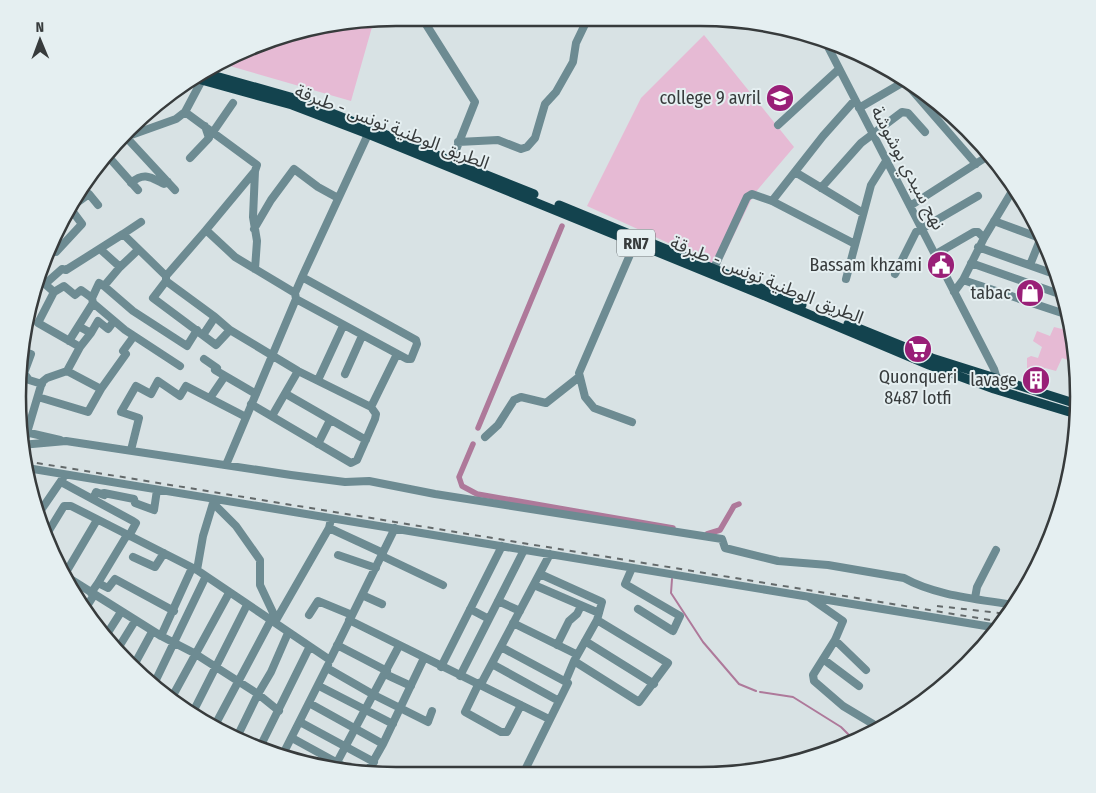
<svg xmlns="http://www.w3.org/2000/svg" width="1096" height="793" font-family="'Fira Sans Condensed','Noto Sans Arabic',sans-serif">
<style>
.green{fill:#e6bad4}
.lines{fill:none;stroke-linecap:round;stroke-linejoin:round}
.stream{stroke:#ae799a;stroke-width:2}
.canal{stroke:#ae799a;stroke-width:5.5}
.minor{stroke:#6d8b92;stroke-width:8}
.major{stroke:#13434e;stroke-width:9}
.rail{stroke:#63696a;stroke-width:2;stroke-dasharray:6 6;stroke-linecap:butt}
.labels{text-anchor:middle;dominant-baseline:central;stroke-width:4;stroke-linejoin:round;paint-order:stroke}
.shield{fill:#e5eff1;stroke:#6b7172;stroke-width:1}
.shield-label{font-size:16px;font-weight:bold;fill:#373b3c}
.poi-label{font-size:18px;fill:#373b3c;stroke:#e5eff1;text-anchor:end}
.street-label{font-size:18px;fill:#373b3c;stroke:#e5eff1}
.rim{fill:none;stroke:#373b3c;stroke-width:2.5}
</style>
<rect width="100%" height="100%" fill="#d8e2e4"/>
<path class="green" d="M374,20l-23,81 -128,-37 75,-34z
M704,35l90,112 -40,47 -35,72 -132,-60 54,-108z
M1054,327l16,4 -3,14 7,2 3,21 -6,-7 -9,-3 -6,13 -11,-3 -3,8 -9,-2 1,-4 -7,-2v-10l4,-2 7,2 4,-11 -9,-6 4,-10 13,5z"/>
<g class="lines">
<path class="stream" d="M672,579l-1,14 32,49 36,42 17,7
M760,692l33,5 48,30 14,14"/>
<path class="canal" d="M478,428l84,-202
M473,444l-14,33 3,9 15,8 196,34
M707,534l13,-4 14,-24 5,-2"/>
<path class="minor" d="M422,18l53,84 -25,63
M826,43l168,326 3,10 -3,10
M895,75l5,8
M904,81l72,83
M859,108l48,-28
M185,112l72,53 -2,6 -49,59 29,27 60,36
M778,125l61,-56
M213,132l20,-29
M126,137l49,53
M120,139l56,-20 9,-7 17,-32
M458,142l40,-2 23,9 6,-2 8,-9 10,-34 11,-12 17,-30 3,-19 12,-25
M976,143l16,15
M106,154l32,36
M190,158l19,-20 -4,-12
M795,172l68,41
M131,183c13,-11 19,-6 33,1l4,-2
M821,188l40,-45 41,-31 6,1 17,19
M772,201l51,-65 32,-36
M910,206l78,-50
M71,207l18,-13 9,11
M994,221l46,17
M141,222l-18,12 43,42v5l49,36 -12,18
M254,229l17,-29 23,-31 24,18 20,11
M978,247l79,28
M100,249l20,18
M138,250l-18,17 -16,19 -5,-3 -7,15 1,5 32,27 55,36
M50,251l6,1 26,-28 -12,-16
M936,254l38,-22h4l6,6
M971,263l94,33
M1030,265l12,-30
M714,268l33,-71 5,-3 20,7 83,43
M255,269l2,-28 -4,-24 2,-46
M895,274l21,-42 62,-36
M166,276l40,-46
M846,279l25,-94 15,-24
M963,280l105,35
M166,281l-13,17 63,47 14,-15 68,41 73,36 5,7 -1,5 -18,41 -6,3 -100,-59
M104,286l29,25 54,35 10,-16
M54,292l10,-6 11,9 6,-5 11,8
M954,292l9,-12 21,-42 30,-50
M296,299l111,60h4l6,-15 -1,-4 -114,-63
M215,317l15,13
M80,327l11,6 -11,14
M91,333l7,-12 10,8 6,-8
M69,341l24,-38
M21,351l10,3 -7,19 5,7 13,4
M204,359l13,9 -2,2 41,24
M345,374l17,-38
M318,380l25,-54
M101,389l25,-35 -3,-3 11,-15
M286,394l80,46
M38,397l50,15 13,-23 -34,-18
M210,398l15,-22
M371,407l26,-53
M272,416l26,-45
M632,422l-38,-14 -9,-11 -6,-24 56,-130
M21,431l39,9
M485,437l13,-12 16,-25 7,-3 25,6 33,-26
M318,444l12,-24
M21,445l45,-4 225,34 54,7 24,-1 66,13 287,45 3,9 53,13 50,4 76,13c32,18 75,21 110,27
M23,446l19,-64 5,-4 20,-7 13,-24 -42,-24 16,-31 -9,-8 17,-15 4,1 57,-36
M131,450l8,-32 -18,-6 15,-26 15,8 7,-13 22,15 6,-10 60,31
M226,465l70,-166 -1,-6 7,-16 68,-147
M27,468l971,160
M61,482l72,39 3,2 -7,13
M93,499l3,-7 8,3v-2l30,6 1,4 19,7 3,-20
M213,503l23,23 24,34v25l16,34
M39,513l24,-35
M329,528l54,25
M45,537l19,-31h7l126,64 133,90 65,-132
M338,555l38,13
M382,556l61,29
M133,557l22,10 9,-14
M632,568l-7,16 55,32 -7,15 -35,-22
M197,570l6,-34 11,-36
M65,574l32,-54
M540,574l62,28 -5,18 -23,41 65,41 29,-39 -71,-43
M67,577l94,59 31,-68
M98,583l29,-48
M534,585l65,28
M91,593l7,-10 10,5 7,-9 59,32
M362,595l20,9
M810,598l33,23 -8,19 -22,35 1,6 29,25 30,18
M975,598l2,-11 19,-37
M498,601l22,10
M85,609l9,-14
M470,609l19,10
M309,615l9,-14 34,14
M349,620l200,99
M275,622l54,-94 2,-9
M513,623l63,31
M161,636l33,17 64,41 13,-22 17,-39
M105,637l16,-25
M835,640l31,30
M585,641l69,43
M337,645l50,26
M557,645l12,-24 8,-7 4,-8
M501,647l67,36 -45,91
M117,650l18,-29
M823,659l36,27
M492,664l67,37
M133,667l19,-35
M441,667l61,-121
M327,668l47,27 54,27 4,-11
M385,674l26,12
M460,676l64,-126
M566,680l8,-19
M479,683l-14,29 36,20h6l14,-27
M481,684l69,-130
M153,686l53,-110
M319,686l74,38
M171,699l58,-106
M309,703l74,41
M192,714l55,-109
M300,722l74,40
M214,727l57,-107
M237,737l21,-43 21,17
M292,738l62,34
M260,747l49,-99
M282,756l46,-91
M334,768l65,-122
M366,774l17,-30 41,-86"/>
<path class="major" d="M205,73l89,25 240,96
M194,78l98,27 76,29 402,164 159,67 65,24 82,25
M559,205l243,100
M848,324l84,34 145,46"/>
<path class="rail" d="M25,461l977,161
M937,606l71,8"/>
</g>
<defs>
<symbol id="university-disc" viewBox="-11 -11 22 22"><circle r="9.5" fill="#991f77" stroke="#e5eff1"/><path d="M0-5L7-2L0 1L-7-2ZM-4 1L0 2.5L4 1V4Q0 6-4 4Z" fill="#fff"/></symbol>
<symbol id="civic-disc" viewBox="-11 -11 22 22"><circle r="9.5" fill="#991f77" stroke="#e5eff1"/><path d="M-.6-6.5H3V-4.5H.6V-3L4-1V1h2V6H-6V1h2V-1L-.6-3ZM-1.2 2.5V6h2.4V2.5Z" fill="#fff"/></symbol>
<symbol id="shop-disc" viewBox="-11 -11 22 22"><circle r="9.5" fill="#991f77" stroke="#e5eff1"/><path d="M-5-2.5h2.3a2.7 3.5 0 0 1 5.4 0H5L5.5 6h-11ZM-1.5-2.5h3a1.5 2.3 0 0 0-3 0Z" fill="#fff"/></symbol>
<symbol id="supermarket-disc" viewBox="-11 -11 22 22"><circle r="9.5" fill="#991f77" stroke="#e5eff1"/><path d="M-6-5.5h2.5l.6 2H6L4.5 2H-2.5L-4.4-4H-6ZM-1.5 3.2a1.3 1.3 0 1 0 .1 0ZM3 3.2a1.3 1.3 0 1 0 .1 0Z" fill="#fff"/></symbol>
<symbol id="building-disc" viewBox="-11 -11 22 22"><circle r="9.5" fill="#991f77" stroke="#e5eff1"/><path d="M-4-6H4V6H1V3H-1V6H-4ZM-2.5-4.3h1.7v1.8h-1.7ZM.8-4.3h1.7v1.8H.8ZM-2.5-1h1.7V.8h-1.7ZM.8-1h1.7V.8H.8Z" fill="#fff"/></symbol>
</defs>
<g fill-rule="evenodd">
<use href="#university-disc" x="764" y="82" width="32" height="32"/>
<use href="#civic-disc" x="925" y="249" width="32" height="32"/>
<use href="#shop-disc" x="1014" y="277" width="32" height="32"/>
<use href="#supermarket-disc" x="902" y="333" width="32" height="32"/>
<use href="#building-disc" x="1020" y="364" width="32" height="32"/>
</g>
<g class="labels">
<rect class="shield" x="617" y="229.5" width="38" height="27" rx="4"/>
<g class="shield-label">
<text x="636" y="243">RN7</text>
</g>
<g class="poi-label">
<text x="761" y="98">college 9 avril</text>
<text x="922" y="265">Bassam khzami</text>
<text x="1011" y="293">tabac</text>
<text x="918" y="377" text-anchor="middle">Quonqueri<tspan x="918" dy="21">8487 lotfi</tspan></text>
<text x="1017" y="380">lavage</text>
</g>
<g class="street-label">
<text transform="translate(392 127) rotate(21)">الطريق الوطنية تونس - طبرقة</text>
<text transform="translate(908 168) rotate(62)">نهج سيدي بوشوشة</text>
<text transform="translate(767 280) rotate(22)">الطريق الوطنية تونس - طبرقة</text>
</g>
</g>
<path d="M0 0H1096V793H0ZM396 26H700A370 370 0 0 1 1070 396V397A370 370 0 0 1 700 767H396A370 370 0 0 1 26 397V396A370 370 0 0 1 396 26Z" fill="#e5eff1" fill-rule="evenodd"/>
<path class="rim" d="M396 26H700A370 370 0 0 1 1070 396V397A370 370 0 0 1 700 767H396A370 370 0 0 1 26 397V396A370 370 0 0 1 396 26Z"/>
<g transform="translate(40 40) rotate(359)" stroke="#e5eff1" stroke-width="4" paint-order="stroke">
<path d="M0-4L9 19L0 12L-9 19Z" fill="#373b3c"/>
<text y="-8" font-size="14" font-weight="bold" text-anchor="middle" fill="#373b3c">N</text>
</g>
</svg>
